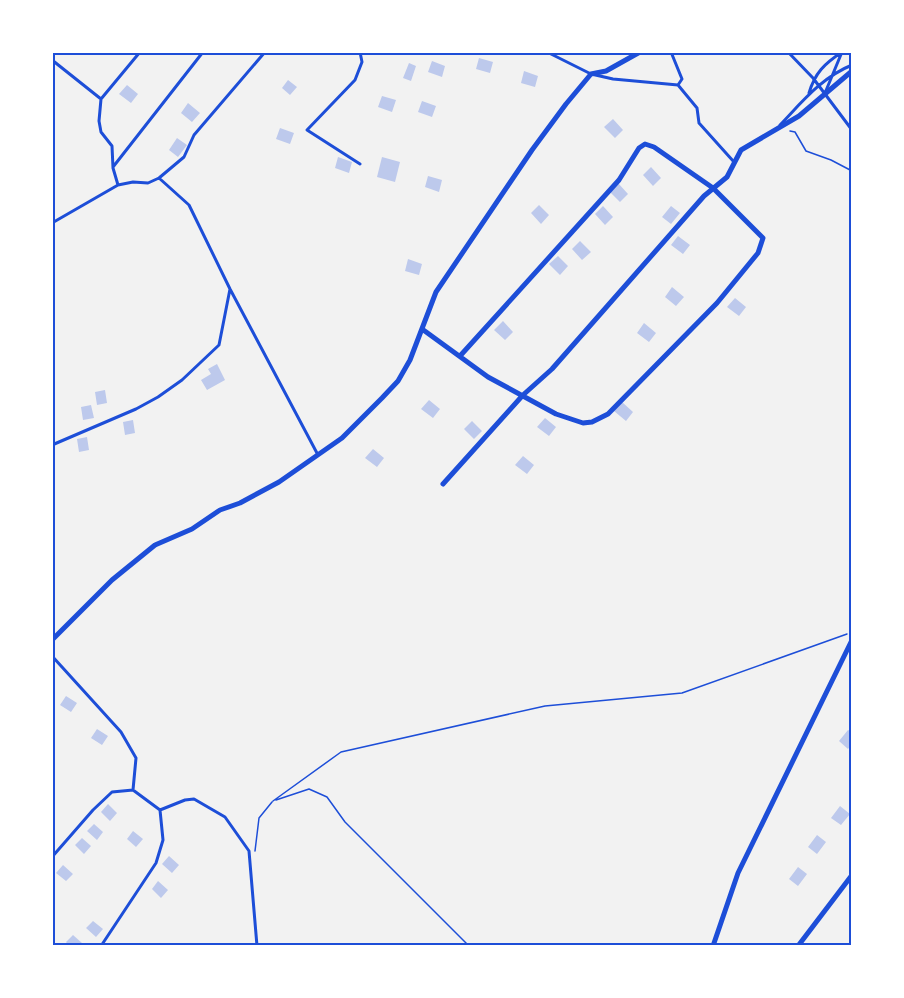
<svg xmlns="http://www.w3.org/2000/svg" width="904" height="998" font-family="'Exo 2',sans-serif">
<style>
.building{fill:#bdc9ec}
.lines{fill:none;stroke-linecap:round;stroke-linejoin:round}
.path{stroke:#1d4ed8;stroke-width:1.5}
.service{stroke:#1d4ed8;stroke-width:3}
.minor{stroke:#1d4ed8;stroke-width:5}
.neatline{fill:none;stroke:#1d4ed8;stroke-width:2}
</style>
<rect width="100%" height="100%" fill="#f2f2f2"/>
<path class="building" d="M479,58l14,4 -3,11 -14,-4z
M432,61l13,5 -3,11 -14,-5z
M409,63l7,3 -5,15 -8,-3z
M524,71l14,5 -3,11 -14,-4z
M288,80l9,7 -7,8 -8,-7z
M127,85l11,9 -7,9 -12,-9z
M382,96l14,4 -4,12 -14,-5z
M422,101l14,5 -4,11 -14,-5z
M188,103l12,10 -8,9 -11,-9z
M613,119l10,11 -8,8 -11,-11z
M280,128l14,5 -4,11 -14,-5z
M177,138l10,7 -9,12 -9,-7z
M338,157l14,5 -3,11 -14,-5z
M382,157l18,5 -5,20 -18,-5z
M651,167l10,11 -8,8 -10,-11z
M428,176l14,4 -3,12 -14,-5z
M618,183l10,11 -8,8 -10,-10z
M539,205l10,10 -8,9 -10,-11z
M603,206l10,11 -8,8 -10,-11z
M671,206l9,7 -9,11 -9,-7z
M678,236l12,9 -7,9 -12,-9z
M580,241l11,11 -9,8 -10,-11z
M558,256l10,10 -8,9 -11,-11z
M408,259l14,5 -3,11 -14,-4z
M672,287l12,10 -8,9 -11,-9z
M735,298l11,9 -7,9 -12,-9z
M503,321l10,11 -8,8 -11,-10z
M644,323l12,10 -7,9 -12,-9z
M217,364l8,16 -18,10 -6,-10 10,-6 -3,-5z
M105,390l2,13 -10,2 -2,-13z
M429,400l11,9 -7,9 -12,-9z
M622,402l11,10 -7,9 -12,-10z
M91,405l3,13 -11,2 -2,-13z
M545,418l11,9 -7,9 -12,-9z
M133,420l2,13 -10,2 -2,-13z
M472,421l10,10 -8,8 -10,-10z
M87,437l2,13 -10,2 -2,-13z
M373,449l11,9 -7,9 -12,-9z
M523,456l11,9 -7,9 -12,-9z
M66,696l11,7 -6,9 -11,-7z
M97,729l11,7 -6,9 -11,-7z
M848,730l4,2v12l-4,5 -9,-8z
M108,804l9,9 -7,8 -9,-9z
M840,806l10,8 -9,11 -10,-7z
M94,824l9,8 -6,8 -10,-9z
M133,831l10,8 -7,8 -9,-8z
M817,835l9,7 -9,12 -9,-7z
M82,838l9,8 -7,8 -9,-9z
M169,856l10,9 -7,8 -10,-9z
M63,865l10,9 -7,7 -10,-8z
M798,867l9,7 -9,12 -9,-7z
M158,881l10,9 -7,8 -9,-9z
M93,921l10,8 -7,8 -10,-9z
M73,935l9,8 -1,3h-12l-3,-4z"/>
<g class="lines">
<path class="path" d="M790,131l5,1 11,19 25,9 21,11
M276,800l33,-11 18,8 18,25 124,124
M273,801l68,-49 204,-46 137,-13 165,-59
M255,851l4,-33 13,-16"/>
<path class="service" d="M547,52l44,22 22,5 65,6
M671,52l11,27 -4,6 19,23 2,15 35,39
M788,52l25,26 39,52
M52,60l49,39
M809,93c6,-20 15,-29 33,-41
M825,93l17,-41
M780,125c22,-23 42,-48 72,-60
M360,164l-53,-34 48,-50 7,-18 -2,-10
M113,167l90,-115
M159,178l30,27 41,84 88,166
M118,185l-5,-17 -1,-22 -11,-14 -2,-11 2,-22 39,-47
M52,223l66,-38 15,-3 15,1 11,-5 25,-21 10,-22 71,-83
M52,445l84,-36 22,-12 24,-17 37,-35 11,-56
M52,656l69,76 15,26 -3,32
M160,810l25,-10 9,-1 31,18 24,34 8,95
M52,857l41,-47 19,-18 21,-2 27,20 3,30 -7,23 -55,83"/>
<path class="minor" d="M422,329l66,48 68,37 27,9 9,-1 16,-8 109,-111 41,-50 5,-15 -50,-50 -59,-41 -9,-3 -6,4 -20,32 -159,176
M443,484l80,-89 29,-26 152,-173 23,-19 14,-27 58,-34 53,-45
M52,640l60,-60 43,-35 37,-16 28,-19 20,-7 39,-21 63,-44 40,-40 16,-17 12,-21 26,-68 96,-142 34,-46 25,-30 15,-3 34,-19
M713,946l25,-73 114,-233
M798,946l54,-71"/>
</g>
<rect width="904" height="998" fill="none" stroke="#ffffff" stroke-width="108"/>
<rect x="54" y="54" width="796" height="890" class="neatline"/>
</svg>
